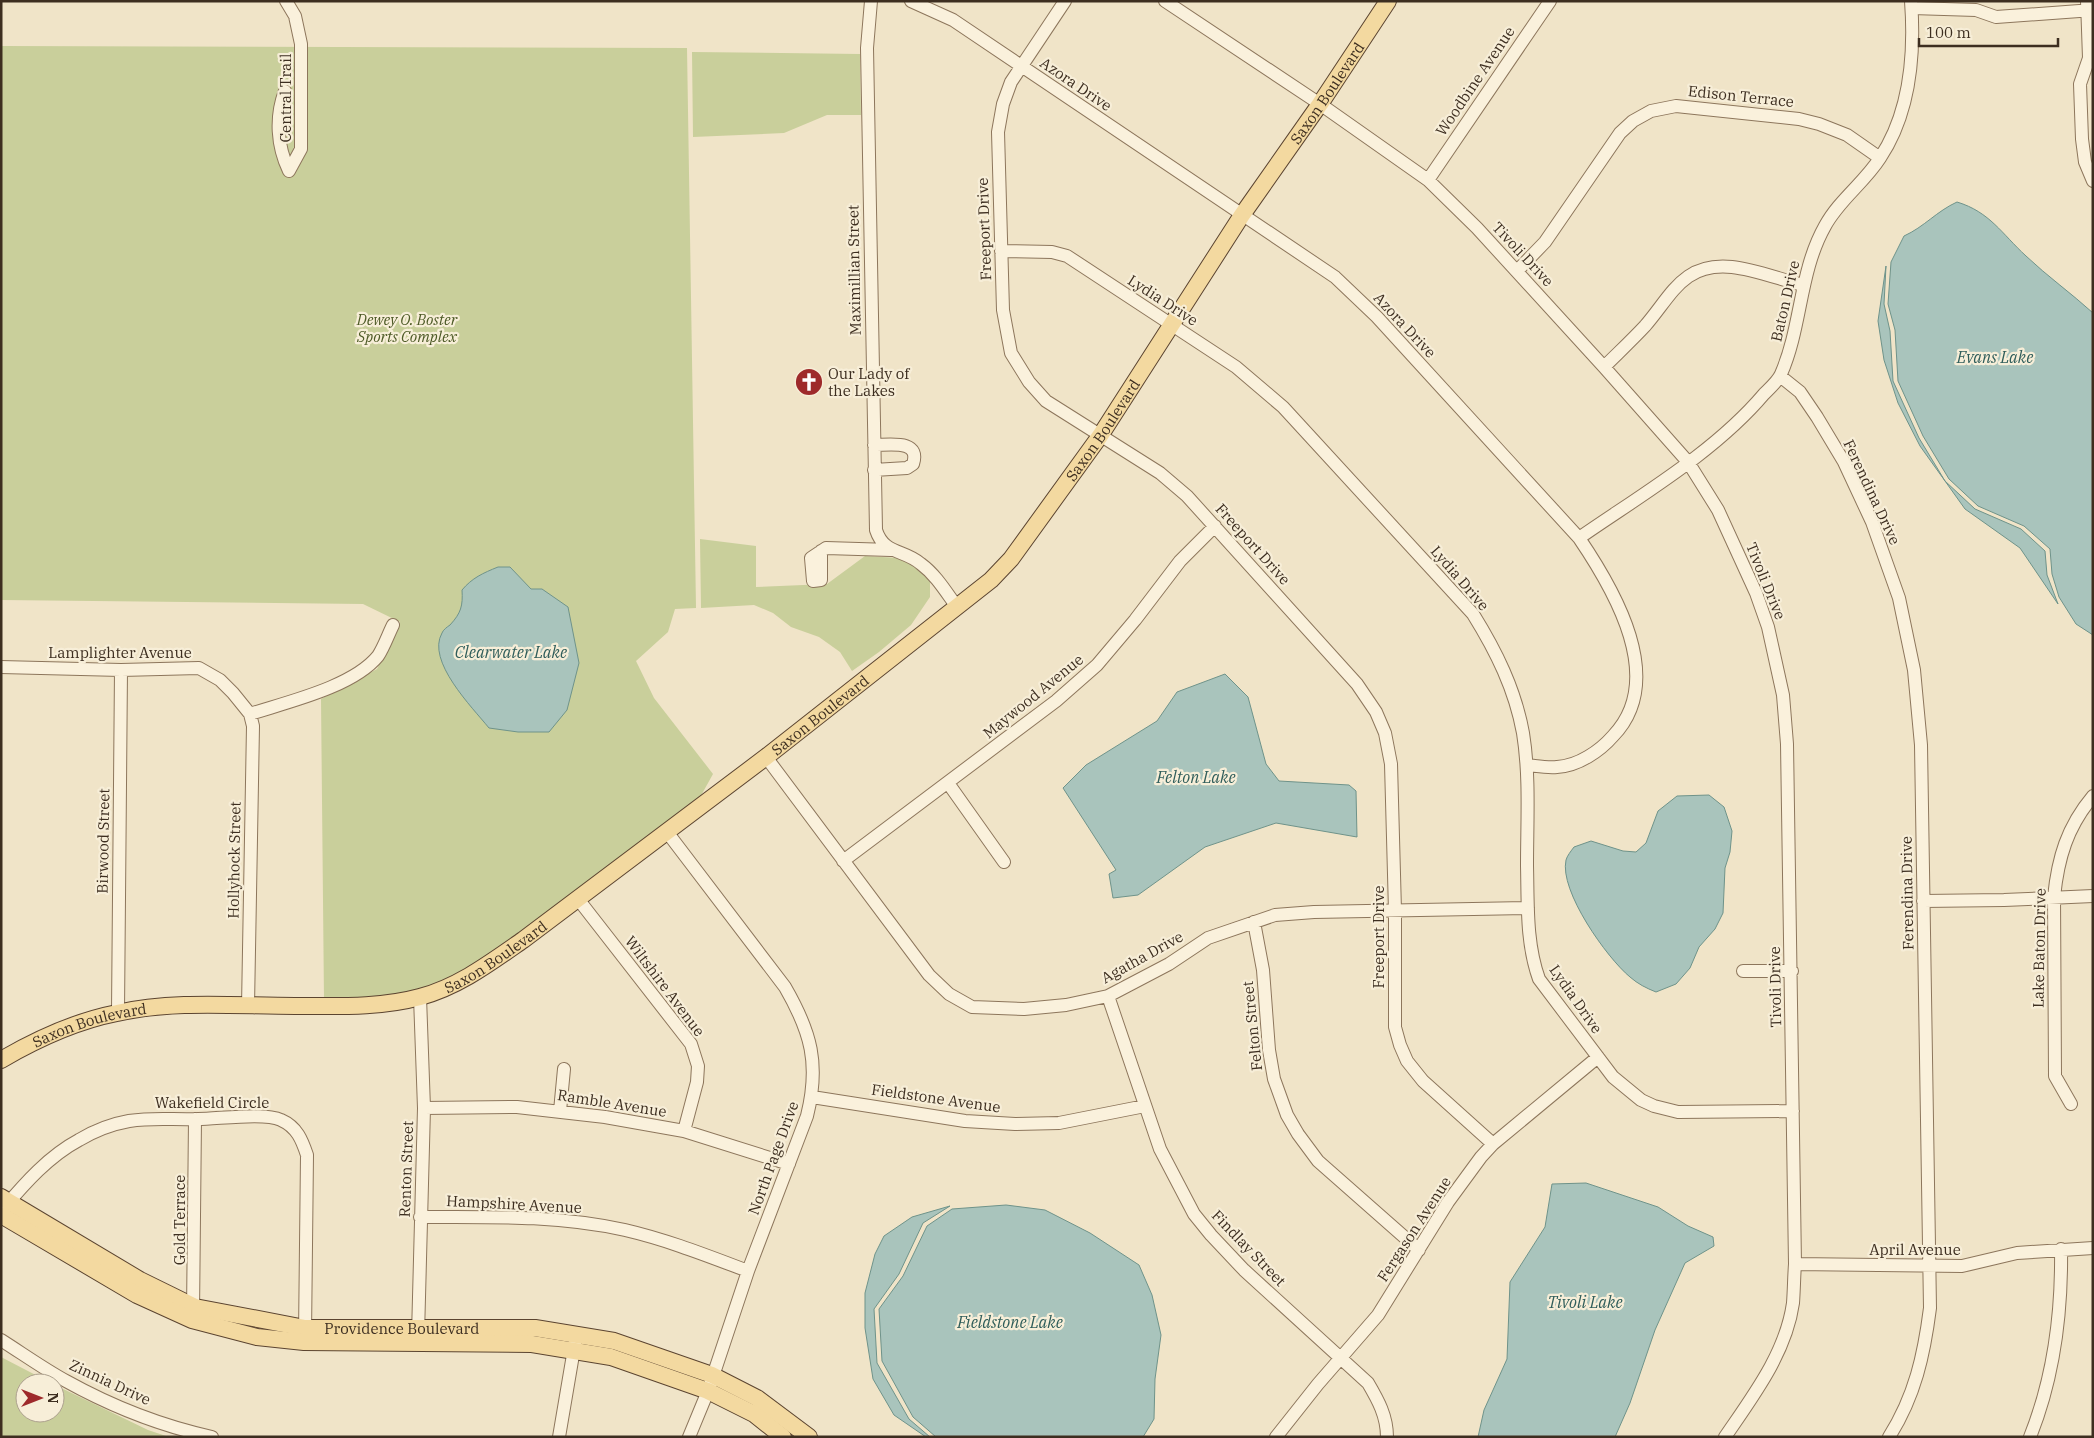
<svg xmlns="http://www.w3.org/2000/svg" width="2094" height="1438" font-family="'IBM Plex Serif',serif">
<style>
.green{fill:#c9cf9b}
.water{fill:#a9c4bc;stroke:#6f938a}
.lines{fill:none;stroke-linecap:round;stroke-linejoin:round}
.minor-casing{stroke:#8d765c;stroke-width:14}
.major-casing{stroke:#5b4430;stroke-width:18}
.minor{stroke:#faf1dc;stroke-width:12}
.major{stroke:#f3d9a0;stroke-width:16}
.labels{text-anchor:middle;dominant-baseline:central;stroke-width:4.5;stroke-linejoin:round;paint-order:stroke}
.street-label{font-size:15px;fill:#3d2e20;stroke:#f7eed8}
.park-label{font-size:15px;font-style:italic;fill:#4d5a26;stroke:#f7eed8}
.poi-label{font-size:15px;fill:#3d2e20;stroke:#f7eed8;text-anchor:start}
.water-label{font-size:16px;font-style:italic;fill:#2f5d5a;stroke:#f7eed8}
</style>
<rect width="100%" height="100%" fill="#f0e4c8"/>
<path class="green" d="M1,46l686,2 9,560 -21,1 -7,23 -32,29 18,37 59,76 -15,27 -234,173 -35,14 -32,8 -73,5 -3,-302 56,-30 23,-47 -37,-18 -362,-4z
M692,52l168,2 1,61h-34l-43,18 -91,4z
M700,539l56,7v41l71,-3 38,-28 34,2 19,9 12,13v17l-19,28 -32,27 -27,19 -12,-19 -21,-15 -28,-10 -18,-14 -19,-8 -53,3z
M1,1357l50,26h-26v30h30v-28l93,45 21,7h-168z"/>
<path class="water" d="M1957,202c33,10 45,32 69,54 21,20 45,37 67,57v322l-17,-11 -17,-27 -7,-23 -2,-25 -26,-23 -46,-20 -29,-27 -26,-43 -25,-55 -3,-51 -7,-26 3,-42 13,-26c20,-9 33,-25 53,-34z
M1886,266l-2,38 6,27 3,50 26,57 26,43 30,28 46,20 24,22 2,24 11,29 -38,-56 -55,-39 -45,-63 -22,-43 -14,-43 -6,-39z
M498,567h12l21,22h11l26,18 11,56 -12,47 -18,22h-31l-29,-4c-17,-21 -63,-67 -47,-95 1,-3 5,-6 8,-8 11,-12 13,-19 12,-35 10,-12 21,-17 36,-23z
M1225,674l23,23 18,67 13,17 70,4 7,6 1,46 -81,-14 -71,24 -67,48 -25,3 -4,-24 7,-4 -53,-82 23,-23 71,-44 20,-29z
M1709,795l15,12 8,24 -2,21 -5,16 -2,45 -8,16 -16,18 -9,21 -14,16 -20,8c-10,-4 -18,-8 -26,-15 -23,-19 -71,-86 -64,-117 1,-4 5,-9 8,-13l17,-6 32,10 13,1 10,-9 12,-32 19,-15z
M1586,1183l72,24 30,19 25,11 1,9 -29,17 -30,67 -25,73 -15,34h-137l6,-27 23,-51 3,-77 35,-55 7,-43z
M1006,1205l39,5 45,23 49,32 13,30 9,40 -6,44 -1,40 -11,18h-207l-23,-20 -31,-56 -3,-52 24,-33 24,-50 25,-17z
M950,1206l-27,17 -24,51 -25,35 3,54 32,56 21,18h-4l-32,-22 -21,-36 -8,-51v-35l10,-39 9,-18 28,-19z"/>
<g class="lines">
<defs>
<path id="minor" d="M871,1l-4,47 9,482c8,25 28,19 45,34 15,11 25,28 36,43
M911,1l42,19 382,257 42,40 202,221c36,53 88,142 34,198 -13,15 -35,30 -56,31 -10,1 -20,-1 -30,-2
M1065,1l-54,81 -8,22 -5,28 5,178 8,43 18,29 17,19 114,72 27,23 170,188 19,28 9,21 6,31 4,147v116l5,18 7,16 16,20 70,63
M1165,1l155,103 108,76 49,48 127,139 84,95 30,48 38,83 12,34 15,68 4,49 8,520c-1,13 -1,26 -2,39 -7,50 -40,93 -68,134
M2087,1l2,57 -9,26 2,55 3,23 8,19
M1912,8l64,2 20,7 97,-7
M285,91c-10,26 -8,55 4,80l12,-22v-105l-6,-28 -9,-15
M1428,180l122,-179
M1001,251l51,1 15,4 169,111 47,40 190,207c23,37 42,75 50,119 7,43 4,89 4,133 1,38 -1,77 12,113l74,98 28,23 13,6 24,6 115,-1
M1517,271l28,-29 75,-109 13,-12 18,-10 25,-5 123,13 20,5 28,11 33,23
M1604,367c14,-14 28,-27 41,-41 27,-31 38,-64 87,-59 21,2 50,13 71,18
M1780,376l20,16 17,25 27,45 28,60 27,76 15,72 7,75 9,563c-6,47 -15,88 -41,129
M874,445c15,0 47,-6 39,19l-6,4 -33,2
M1579,538c62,-43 136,-86 185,-144 6,-6 14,-13 17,-20 21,-48 18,-102 44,-148 14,-26 39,-43 55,-68 30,-45 35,-104 31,-157
M821,551v29l-8,1 -2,-23 15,-10 65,2
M1,667l120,3 78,-2 21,12 13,13 17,21 3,12 -5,280
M250,714c37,-12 103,-27 128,-58 6,-9 10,-21 15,-31
M766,757l163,218 20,19 23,13 52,2 42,-4 42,-9 61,-32 39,-26 67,-23 39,-3 214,-4
M948,783l56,79
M667,832l118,155c26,45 35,77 22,129l-59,155 -40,120 -19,46
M843,861l213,-160 41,-36 38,-45 45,-59 35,-35
M578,899l113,145 7,22 -1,16 -13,49
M1923,901l81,-1 89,-4
M1254,922l9,48 6,80 5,29 13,36 11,19 20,27 101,89
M1743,971h49
M1108,996l52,153 34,65 17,21 33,35 124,113c10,17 19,33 19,54
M118,1012l3,-342
M812,1097l153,24 50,3 44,-1 86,-17
M2071,1104l-16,-28 -1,-179c4,-39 13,-70 39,-101
M424,1108l93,-1 88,10 79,14 105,33
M560,1111l4,-42
M3,1209c22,-26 46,-53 76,-69 15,-9 33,-16 50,-19 26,-4 44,-1 69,-2 20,0 67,-7 83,1 16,7 21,20 26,35l-2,180
M420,1217c69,0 138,-2 205,13 43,10 83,26 123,41
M1795,1264l167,2 55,-13 76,-5
M193,1313l2,-194
M418,1335l6,-227 -4,-111
M1,1340c22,14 43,29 65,41 45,25 96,45 146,56
M559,1437l16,-94
M1276,1437l42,-53 60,-69 70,-113 33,-45 12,-13 105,-87
M2030,1437c24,-60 32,-124 31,-188"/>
<g id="major">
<path id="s1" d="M1,1060c36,-21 75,-39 116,-47 57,-13 120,-7 178,-7 41,0 85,2 125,-9 38,-10 70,-34 103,-57l243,-183 225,-177 20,-21 89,-123 142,-221 78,-111 68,-103"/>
<path id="s2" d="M1,1197l139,83 55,27 110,21h230l79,13 98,34 45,23 52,39"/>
<path d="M1,1215l136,80 55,25 65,17 47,5 228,2 79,13 97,34 46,23 29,23"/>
</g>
</defs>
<use href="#minor" class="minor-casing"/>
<use href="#major" class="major-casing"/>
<use href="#minor" class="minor"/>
<use href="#major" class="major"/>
</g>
<defs>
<symbol id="church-disc" viewBox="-11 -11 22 22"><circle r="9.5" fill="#9e2a2b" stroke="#f7eed8"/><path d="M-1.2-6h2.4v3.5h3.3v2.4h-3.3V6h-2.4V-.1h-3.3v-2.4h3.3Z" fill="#fff"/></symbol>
</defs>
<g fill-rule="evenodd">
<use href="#church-disc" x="793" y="366" width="32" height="32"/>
</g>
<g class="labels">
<g class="street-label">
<text transform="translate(1475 81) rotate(-56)">Woodbine Avenue</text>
<text transform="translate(1076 84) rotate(34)">Azora Drive</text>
<text stroke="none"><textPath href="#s1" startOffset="1731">Saxon Boulevard</textPath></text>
<text transform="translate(1741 96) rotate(6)">Edison Terrace</text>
<text transform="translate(285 98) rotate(-90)">Central Trail</text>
<text transform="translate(984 229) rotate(-92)">Freeport Drive</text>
<text transform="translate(1523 254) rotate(47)">Tivoli Drive</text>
<text transform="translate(854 270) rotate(-91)">Maximillian Street</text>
<text transform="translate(1163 300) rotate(33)">Lydia Drive</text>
<text transform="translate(1785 301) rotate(-77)">Baton Drive</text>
<text transform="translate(1405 325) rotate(47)">Azora Drive</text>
<text stroke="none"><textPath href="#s1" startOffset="1326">Saxon Boulevard</textPath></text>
<text transform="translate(1872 492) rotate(65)">Ferendina Drive</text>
<text transform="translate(1253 544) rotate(48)">Freeport Drive</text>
<text transform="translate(1460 578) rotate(49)">Lydia Drive</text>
<text transform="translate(1766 581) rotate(68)">Tivoli Drive</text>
<text x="120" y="652">Lamplighter Avenue</text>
<text transform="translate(1033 696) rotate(-39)">Maywood Avenue</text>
<text stroke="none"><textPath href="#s1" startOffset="921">Saxon Boulevard</textPath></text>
<text transform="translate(103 841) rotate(-89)">Birwood Street</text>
<text transform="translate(234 860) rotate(-89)">Hollyhock Street</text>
<text transform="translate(1907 893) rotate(-91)">Ferendina Drive</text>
<text transform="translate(1378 937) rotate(-90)">Freeport Drive</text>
<text transform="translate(2039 948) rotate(-89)">Lake Baton Drive</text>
<text stroke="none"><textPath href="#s1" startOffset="516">Saxon Boulevard</textPath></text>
<text transform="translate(1142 957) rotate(-29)">Agatha Drive</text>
<text transform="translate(665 986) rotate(53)">Wiltshire Avenue</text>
<text transform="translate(1775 987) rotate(-91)">Tivoli Drive</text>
<text transform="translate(1576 999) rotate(55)">Lydia Drive</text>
<text transform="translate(1252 1026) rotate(-96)">Felton Street</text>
<text stroke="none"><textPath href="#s1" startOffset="96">Saxon Boulevard</textPath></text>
<text transform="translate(936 1098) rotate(8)">Fieldstone Avenue</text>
<text x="212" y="1102">Wakefield Circle</text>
<text transform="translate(612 1103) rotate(9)">Ramble Avenue</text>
<text transform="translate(773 1158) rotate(-70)">North Page Drive</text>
<text transform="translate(406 1169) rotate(-88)">Renton Street</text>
<text transform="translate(514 1204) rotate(3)">Hampshire Avenue</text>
<text transform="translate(179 1220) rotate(-90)">Gold Terrace</text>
<text transform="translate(1414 1229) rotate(-57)">Fergason Avenue</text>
<text transform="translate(1249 1248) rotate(46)">Findlay Street</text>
<text x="1915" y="1249">April Avenue</text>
<text stroke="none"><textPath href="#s2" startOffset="432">Providence Boulevard</textPath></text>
<text transform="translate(110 1382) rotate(25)">Zinnia Drive</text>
</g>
<g class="park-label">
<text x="407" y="319">Dewey O. Boster<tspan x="407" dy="17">Sports Complex</tspan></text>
</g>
<g class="poi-label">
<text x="828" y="373">Our Lady of<tspan x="828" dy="17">the Lakes</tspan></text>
</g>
<g class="water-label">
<text x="1995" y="357">Evans Lake</text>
<text x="511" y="652">Clearwater Lake</text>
<text x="1196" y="777">Felton Lake</text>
<text x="1585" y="1302">Tivoli Lake</text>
<text x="1010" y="1322">Fieldstone Lake</text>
</g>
</g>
<rect width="2094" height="1438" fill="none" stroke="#3d2e20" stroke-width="5"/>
<g transform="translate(40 1398) rotate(90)"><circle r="24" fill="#f7eed8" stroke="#ada18e"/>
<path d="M0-4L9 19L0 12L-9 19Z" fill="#9e2a2b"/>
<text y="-8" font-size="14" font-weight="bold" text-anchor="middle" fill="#3d2e20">N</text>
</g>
<path d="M1919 38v8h139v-8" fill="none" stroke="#3d2e20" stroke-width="2.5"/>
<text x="1926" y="38" font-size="15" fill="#3d2e20" stroke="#f7eed8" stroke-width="4" paint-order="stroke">100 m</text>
</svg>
